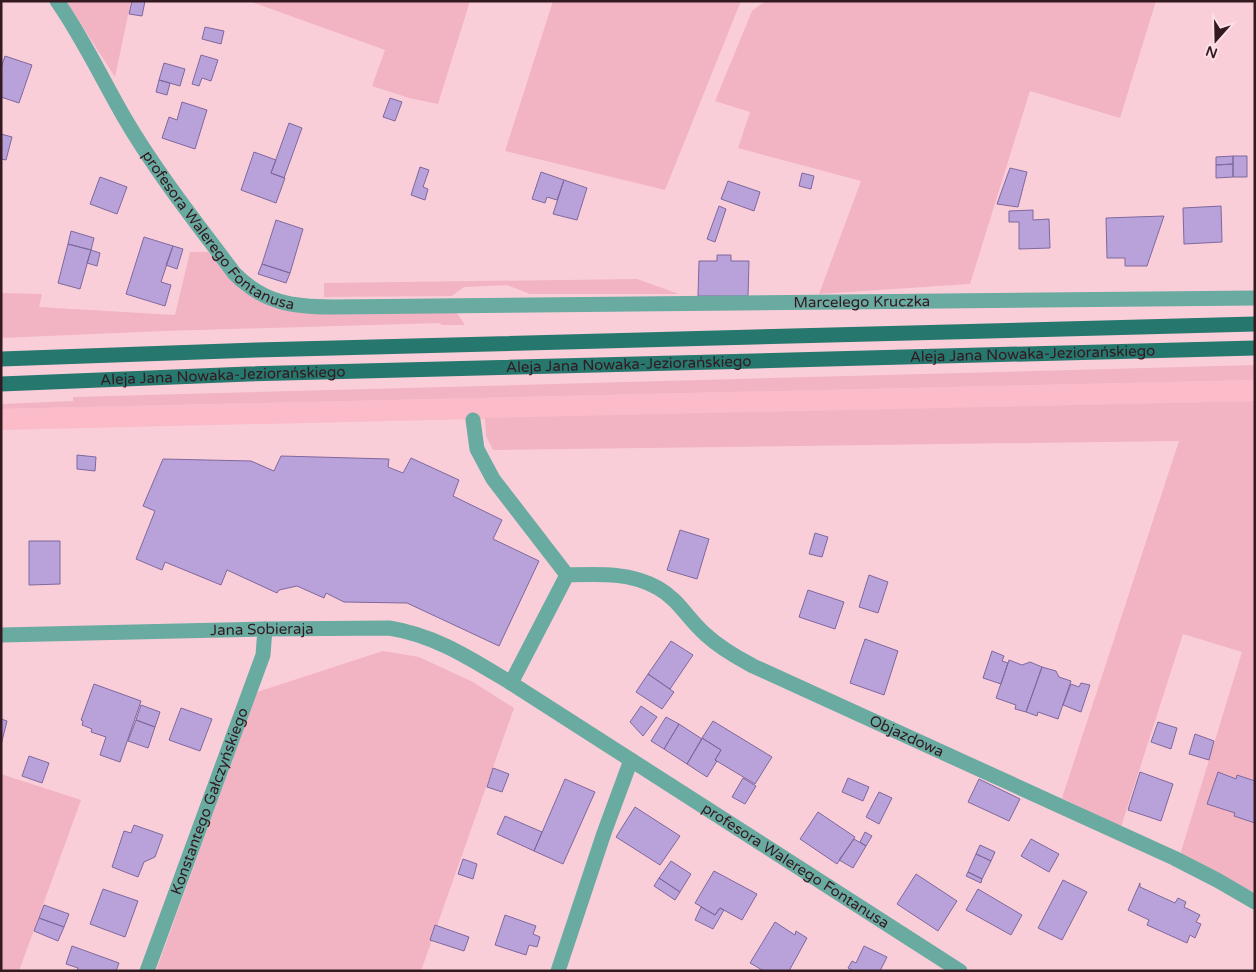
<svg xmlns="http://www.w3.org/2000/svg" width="1256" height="972" font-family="'Varela Round',sans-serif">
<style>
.built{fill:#fbbbc9}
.green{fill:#f2b4c2}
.building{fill:#b9a1da;stroke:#7f689d}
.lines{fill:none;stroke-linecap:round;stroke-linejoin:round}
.minor{stroke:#69aba1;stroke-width:15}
.primary{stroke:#26776d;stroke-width:15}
.labels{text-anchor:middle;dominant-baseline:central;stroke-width:5;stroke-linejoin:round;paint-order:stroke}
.street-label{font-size:15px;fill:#331920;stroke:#fde0e6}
</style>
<rect width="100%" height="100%" fill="#faced8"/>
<path class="built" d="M1255,380v21l-1254,29v-21z"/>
<path class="green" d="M66,1h65l-16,76z
M249,1h221l-32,103 -29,-6 -37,-12 13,-36z
M553,1h188l-76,189 -160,-39z
M765,1h391l-36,117 -90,-27 -60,193 -151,10 42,-113 -123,-33 12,-36 -35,-11 37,-90z
M190,252h18l34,39 20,11 193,8 10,15h-24l-1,-2 -276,8 -163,7v-45l41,1 -3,13 136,8z
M637,279l42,15h-149l-23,-9 -43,2 -12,9 -128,1v-14z
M1255,365v15l-1254,29v-5l72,-3v-4z
M1255,401v492l-75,-38 62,-203 -59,-18 -62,193 -59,-29 117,-357 -686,9 -7,-14 -1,-18z
M383,651l36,6 54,25 41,26 -93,263h-265l101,-279z
M1,774l80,26 -62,171h-12l-6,-2z"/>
<path class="building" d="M132,1h13l-3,15 -13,-2z
M205,27l19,4 -3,13 -19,-5z
M201,55l17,5 -7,21 -9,-3 -3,8 -7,-2z
M5,56l27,9 -13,38 -18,-6v-29z
M164,63l21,6 -5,17 -21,-6z
M159,80l11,3 -3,12 -11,-3z
M390,98l12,4 -7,19 -12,-4z
M182,102l25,8 -12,39 -33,-11 7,-21 8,3z
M289,123l13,5 -18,50 -13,-5z
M1,134l11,3 -6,23 -5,-1z
M254,152l22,8 -5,13 14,5 -9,25 -35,-13z
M1233,156v8l-17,1v-8z
M1233,156h14v21h-14z
M1233,164v13l-17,1v-13z
M420,167l9,3 -6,17 5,2 -3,11 -14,-5z
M1010,168l17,4 -9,35 -21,-3z
M541,172l23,8 -7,20 -10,-3 -2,6 -13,-4z
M802,173l12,3 -3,13 -12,-3z
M100,177l27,10 -10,27 -27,-10z
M564,180l23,8 -10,32 -24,-6z
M728,181l32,11 -6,19 -33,-12z
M719,206l7,3 -11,33 -8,-3z
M1221,206l1,36 -38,2 -1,-36z
M1033,210v10l16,-1 1,29 -31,1v-27h-10v-11z
M1164,216l-17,50h-22v-8h-18l-1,-40z
M276,220l27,9 -13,44 -28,-9z
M71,231l23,7 -3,12 -23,-6z
M144,237l29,9 -12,36 10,3 -6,21 -39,-12z
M68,244l23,6 -11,39 -22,-6z
M173,246l10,3 -6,20 -11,-4z
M91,250l9,3 -3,13 -10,-3z
M717,255h14v6h18l-1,35h-50l1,-35h18z
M262,264l28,9 -4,10 -28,-9z
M77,455l19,2 -1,14 -18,-2z
M281,456l108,3 -1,8 15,6 8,-15 48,22 -6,16 49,24 -9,19 46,22 -40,85 -92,-43 -63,-1 -18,-9 -2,5 -27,-12 -18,4 -2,3 -50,-23 -6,15 -56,-23 -3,8 -26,-11 19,-48 -12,-5 20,-47 88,2 23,10z
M680,530l29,9 -12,40 -30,-9z
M815,533l13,4 -6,20 -13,-3z
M29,541h31v43l-31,1z
M869,575l19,7 -10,31 -19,-6z
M808,590l36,12 -9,27 -36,-12z
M865,639l33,12 -14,44 -34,-12z
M671,641l22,14 -23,34 -22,-15z
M992,651l12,5 -2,5 6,2 -7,21 -18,-6z
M1009,660l13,5 8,-3 12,5 -16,45 -11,-3 1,-4 -20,-7z
M1042,667l14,4 3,6 12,4 -13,38 -20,-7 -1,4 -11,-4z
M648,674l26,18 -12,17 -26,-17z
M1081,683l9,2 -9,27 -18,-7 8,-21 8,3z
M94,684l47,17 -21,61 -20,-7 6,-18 -15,-5 1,-3 -10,-4 1,-4 -2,-1z
M141,705l19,7 -5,15 -19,-7z
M641,706l16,11 -14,19 -13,-14z
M181,708l31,11 -12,32 -31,-11z
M666,717l13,7 -15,25 -13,-8z
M1,719l6,2 -6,24z
M136,720l19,7 -7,21 -20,-7z
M713,721l59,36 -17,27 -40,-24 6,-10 -19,-12z
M1158,722l19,6 -6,21 -20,-7z
M679,724l23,15 -15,25 -23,-15z
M1195,734l19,7 -5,19 -20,-6z
M702,738l19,12 -6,10 2,1 -10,16 -20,-13z
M29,756l20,7 -7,20 -20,-7z
M493,768l16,6 -7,18 -15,-5z
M1140,772l33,12 -12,37 -33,-11z
M1218,772l18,7 1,-4 18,6v42l-21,-7 1,-3 -28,-9z
M743,778l13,8 -11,18 -13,-7z
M848,778l21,9 -6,14 -21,-9z
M565,779l30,13 -32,72 -29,-13z
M979,779l41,20 -11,22 -41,-19z
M879,792l13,6 -13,26 -13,-7z
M635,807l45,29 -20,29 -44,-28z
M818,812l37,25 -18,27 -37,-25z
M505,816l37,16 -8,19 -37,-17z
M134,825l29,10 -8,22 -11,5 -6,15 -26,-10 12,-36 7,2z
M865,832l7,4 -6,10 -6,-4z
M854,839l12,7 -13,22 -14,-8z
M1031,839l28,15 -10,18 -28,-16z
M980,845l15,7 -4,9 -15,-7z
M976,854l15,7 -9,18 -14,-7z
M463,859l14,5 -4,15 -15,-5z
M671,861l20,13 -11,18 -21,-14z
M714,871l43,23 -15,26 -22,-12 -5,7 -20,-12z
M968,872l14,7 -1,4 -15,-7z
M916,874l41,27 -19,30 -41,-27z
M659,878l21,14 -5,8 -21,-14z
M1063,880l24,12 -25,48 -24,-12z
M1140,883v4l35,16 3,-5 8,4 -2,5 16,8 -4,7 5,2 -6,14 -5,-3 -3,8 -40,-18 2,-5 -21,-10z
M103,889l35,12 -13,36 -35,-13z
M978,889l44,26 -11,20 -45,-25z
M44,905l25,9 -5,13 -25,-9z
M701,907l14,8 5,-7 4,2 -11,19 -18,-9z
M505,915l31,11 -3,8 7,3 -3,10 -8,-2 -3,10 -31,-10z
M39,918l25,9 -6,14 -24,-10z
M775,922l20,13 1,-4 11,7 -18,33h-25l-14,-8z
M435,925l34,12 -5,14 -34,-11z
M72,946l47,17 -3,8h-39l1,-3 -12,-4z
M864,946l23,11 -7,14h-29l1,-1 -4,-2 4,-7 4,2z"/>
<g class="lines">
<g class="minor">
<path id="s1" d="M57,1c26,37 45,78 67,116 32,55 72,105 110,156 29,30 59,34 99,34l922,-9"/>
<path d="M473,420l4,29 16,30 74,96"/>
<path id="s2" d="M567,575c31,-1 63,-3 91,13 20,11 30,31 47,46 14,13 31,23 48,32l421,192 43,22 38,22"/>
<path id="s3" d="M1,635l264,-6 124,-1c46,7 82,31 122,55l449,288"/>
<path d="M511,683l56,-108"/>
<path id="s4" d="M147,971l116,-316 2,-26"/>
<path d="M558,971l46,-138 27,-73"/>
</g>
<g class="primary">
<path d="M1,359l255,-9 999,-26"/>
<path id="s5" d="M1,384l247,-10 1007,-26"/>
</g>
</g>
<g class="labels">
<g class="street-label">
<text stroke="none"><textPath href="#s1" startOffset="285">profesora Walerego Fontanusa</textPath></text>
<text stroke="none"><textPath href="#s1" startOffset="962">Marcelego Kruczka</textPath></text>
<text stroke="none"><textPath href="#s5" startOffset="1032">Aleja Jana Nowaka-Jeziorańskiego</textPath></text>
<text stroke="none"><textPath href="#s5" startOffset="628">Aleja Jana Nowaka-Jeziorańskiego</textPath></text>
<text stroke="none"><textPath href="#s5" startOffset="222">Aleja Jana Nowaka-Jeziorańskiego</textPath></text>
<text stroke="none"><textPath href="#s3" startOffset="261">Jana Sobieraja</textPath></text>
<text stroke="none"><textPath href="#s2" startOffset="386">Objazdowa</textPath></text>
<text stroke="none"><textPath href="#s4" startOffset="181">Konstantego Gałczyńskiego</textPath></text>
<text stroke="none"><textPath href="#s3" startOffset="861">profesora Walerego Fontanusa</textPath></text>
</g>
</g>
<rect width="1256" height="972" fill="none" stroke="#331920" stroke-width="5"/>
<g transform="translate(1216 40) rotate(200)" stroke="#fde0e6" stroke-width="4" paint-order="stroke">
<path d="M0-4L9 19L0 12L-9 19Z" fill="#331920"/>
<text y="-8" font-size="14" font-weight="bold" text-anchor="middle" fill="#331920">N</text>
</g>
</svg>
